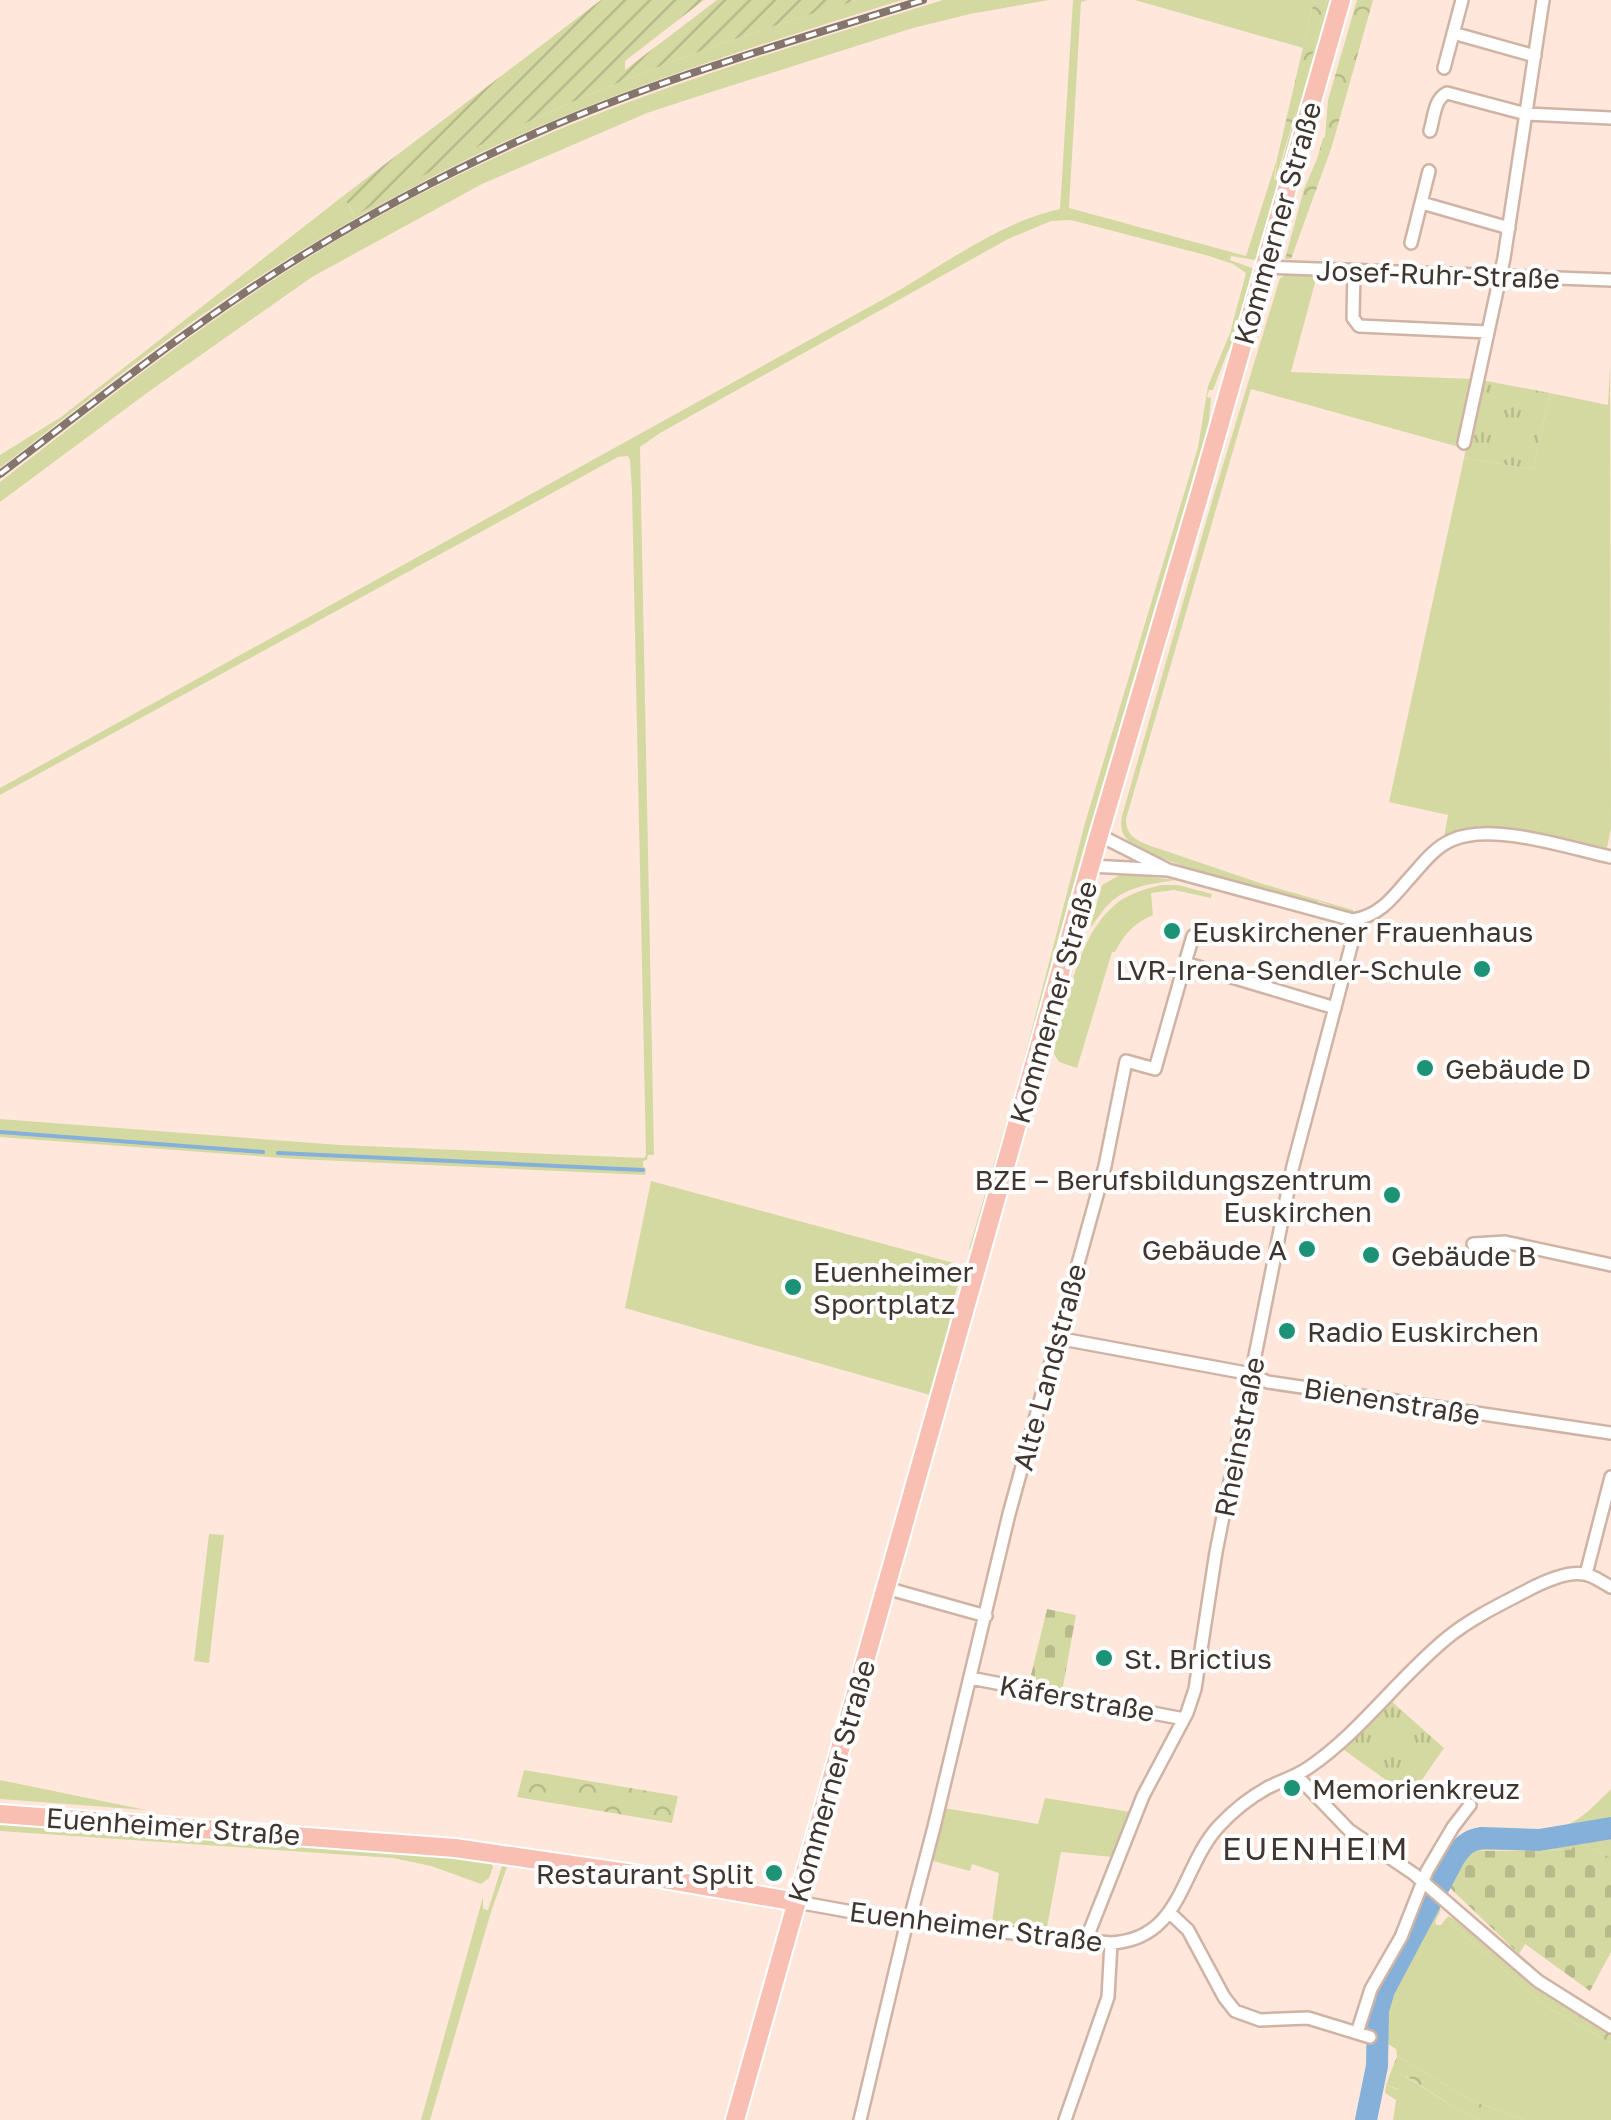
<svg xmlns="http://www.w3.org/2000/svg" width="1611" height="2120" font-family="'Golos Text',sans-serif">
<style>
.grass{fill:#d4d9a2}
.forest{fill:url(#forest-crowns)}
.cemetery{fill:url(#cemetery-stones)}
.park{fill:url(#park-tufts)}
.garden{fill:url(#garden-furrows)}
.lines{fill:none;stroke-linecap:round;stroke-linejoin:round}
.stream{stroke:#84b0d9;stroke-width:4}
.river{stroke:#84b0d9;stroke-width:22}
.minor-casing{stroke:#cfb4a5;stroke-width:16}
.primary-casing{stroke:#fff;stroke-width:22}
.minor{stroke:#fff;stroke-width:11}
.primary{stroke:#fabfb3;stroke-width:18}
.rail-casing{stroke:#85766d;stroke-width:8}
.rail{stroke:#fff;stroke-width:4;stroke-dasharray:11;stroke-linecap:butt}
.poi-dot{fill:#1d9376;stroke:#fff;stroke-width:4}
.labels{text-anchor:middle;dominant-baseline:central;stroke-width:8;stroke-linejoin:round;paint-order:stroke}
.street-label{font-size:28px;fill:#40352f;stroke:#fff}
.poi-label{font-size:28px;fill:#40352f;stroke:#fff;text-anchor:start}
.quarter-label{font-size:32px;letter-spacing:2.5px;fill:#40352f;stroke:#fff}
</style>
<defs>
<pattern id="forest-crowns" width="20" height="18" patternUnits="userSpaceOnUse" patternTransform="scale(2.5)"><rect width="20" height="18" fill="#d4d9a2"/><path d="M2 6a3 3 0 1 1 6 0M12 15a3 3 0 1 1 6 0" fill="none" stroke="#b7bb8c"/></pattern>
<pattern id="cemetery-stones" width="16" height="16" patternUnits="userSpaceOnUse" patternTransform="scale(2.5)"><rect width="16" height="16" fill="#d4d9a2"/><path d="M2 7V4a2 2 0 0 1 4 0v3zM10 15v-3a2 2 0 0 1 4 0v3z" fill="#b7bb8c"/></pattern>
<pattern id="park-tufts" width="24" height="20" patternUnits="userSpaceOnUse" patternTransform="scale(2.5)"><rect width="24" height="20" fill="#d4d9a2"/><path d="M3 7l-1-3M5 7V3M7 7l1-3M15 17l-1-3M17 17v-4M19 17l1-3" fill="none" stroke="#b7bb8c"/></pattern>
<pattern id="garden-furrows" width="10" height="10" patternUnits="userSpaceOnUse" patternTransform="scale(2.5)"><rect width="10" height="10" fill="#d4d9a2"/><path d="M-1 1l2-2M0 10L10 0M9 11l2-2" fill="none" stroke="#b7bb8c"/></pattern>
</defs>
<rect width="100%" height="100%" fill="#ffe8db"/>
<path class="grass" d="M858,0h44c-159,50 -320,99 -468,176 -74,38 -147,81 -216,128 -75,51 -146,109 -218,164v-13l61,-38 282,-221 11,19c156,-96 329,-164 504,-215z
M943,0h106l-79,14 -57,14 -208,66 -58,19 -165,71 -170,93 -161,113 -151,112v-20c124,-96 246,-194 385,-269 77,-42 158,-79 241,-110 104,-39 211,-70 317,-103z
M1073,0h15l-7,2 -12,206 177,48 31,-97 -3,20 3,1 50,-180h5l-75,258 -2,2 -24,-4 -1,4 22,8 1,3 -18,67 -8,15 -14,37h-4l-2,7 4,1 -3,34 1,1 -85,280 -53,188 -29,116 -69,234 -4,-2 52,-178 64,-248 113,-376 10,-61 22,-53 16,-60 -13,-9 -24,-8 -138,-36 -20,1 -43,18 -348,194 -20,14 14,708h-6l-1,5 -4,1v5l3,3 -1,6 -349,-16 -296,-22v-18l340,26 304,13 2,-3 -14,-664 -2,-31 -2,-4 -10,1 -618,338v-7l898,-497c51,-30 103,-69 162,-82z
M1135,0h179l-11,48z
M1287,274l59,2 2,4 -32,-1 -25,93 183,7 -15,68 -208,-58 -125,430c0,17 10,21 25,27l112,38 90,26v3l-35,-12 -2,4 -111,-31 -68,-25 1,-3c-14,-5 -19,-15 -16,-30l90,-315 68,-223z
M1610,366l1,462 -4,20 4,3 -114,-24h-23l-30,10 4,-22 -59,-13 75,-344 69,11 17,-76 58,12z
M1122,874l55,6c-21,3 -50,6 -67,23 -8,7 -13,17 -20,25l12,-43z
M1161,885h17l34,9 -1,4 -37,-8 -23,3 2,22c-19,8 -29,19 -38,37h-3l-35,116 -18,-6 -5,-8 1,-9c14,-46 22,-110 62,-142 13,-10 29,-14 44,-18z
M651,1181l314,85 -10,28 -11,54 -14,47 -305,-87z
M209,1534l15,1 -15,128 -15,-2z
M0,1780l146,30 -146,-11z
M1611,1789v69l-34,-17 -6,9c-14,0 -96,-1 -102,2 -12,8 -16,31 -24,40l-14,-9c9,-14 17,-37 30,-46 18,-13 68,-2 93,-8 24,-5 40,-23 57,-40z
M1045,1798l86,14 -19,45 -51,-5 -14,75 -55,-5 7,-49 -27,-9 -2,7 -41,-11 15,-52 94,16z
M0,1821l323,23 167,16 3,7 -4,11 -8,6 -50,-18 -38,-8 -393,-27z
M502,1866l5,1 -16,45 -61,208h-9l62,-223v12l5,1z
M1424,1894l16,10 -2,3 3,3 -6,12 2,3h4l7,-9 6,3 -3,4 96,84 64,36v77h-87l-54,-20 -73,-44 -1,-7 -8,-5 1,-3 -21,-9 3,-31z
M1405,2076l55,35 21,9h-88l3,-20 -11,-7 1,-8 12,5z"/>
<path class="forest" d="M1314,0h13l-23,85 -29,96 2,-22z
M1357,0h16l-41,146 -41,113h-6l19,-70 13,-30 6,-21 2,-1 3,-37z
M524,1770l154,26 -6,27 -155,-26z
M1454,1919l91,75 66,41v8l-64,-36 -96,-84z
M1397,2056l73,44 54,20h-43l-21,-9 -54,-35 -6,14 -14,-5z"/>
<path class="cemetery" d="M1047,1609l29,6 -14,77 -27,-5 1,-10 -5,-2z
M1577,1841l34,17v94l-21,39 -65,-47 -6,10 -70,-67 14,-29 7,-7 101,-1z"/>
<path class="park" d="M1481,380l69,13 -17,76 -69,-11z
M1390,1700l54,48 -34,49 -66,-47z"/>
<path class="garden" d="M601,0h103l-79,61v9l92,-70h141c-174,51 -350,119 -503,216l-12,-20z"/>
<g class="lines">
<path class="stream" d="M0,1132l263,20
M278,1153l365,17"/>
<path class="river" d="M1366,2120l11,-54 1,-56 6,-20 70,-132c8,-12 14,-18 28,-20l57,2 72,-12"/>
<defs>
<path id="minor" d="M1453,33l82,23
M1444,68l18,-68
M1430,131c4,-13 4,-32 17,-38l79,21 85,4
M1422,203l87,25
M1411,243l18,-72
M1264,267l347,13
M1354,271l-1,47 6,8 129,6
M1464,443l40,-185 39,-258
M1099,835l69,35
M1090,866l78,4 185,50c25,-4 38,-20 54,-39 14,-15 26,-33 45,-41 41,-18 116,8 159,17
M1185,963l8,-27
M1473,1244l32,-2 106,23
M1057,1338l189,35 22,9 343,51
M1586,1574l25,-97
M886,1588l100,28
M970,1678l214,41
M1296,1775l53,55 65,44 124,107 73,46
M797,1902l111,20 203,21c72,-4 69,-75 108,-117 13,-14 30,-28 48,-38 13,-7 28,-11 41,-20 52,-35 90,-90 139,-130 23,-19 52,-33 79,-47 15,-8 40,-20 58,-17 9,1 19,9 27,13
M1170,1913l18,17 36,67 11,14 25,9 48,-2 62,19
M1086,1940l57,-144 44,-83 8,-24 21,-137 68,-342 9,-44 65,-246
M1357,2033l14,-44 30,-52 26,-66 26,-44 17,-22
M860,2120l45,-190 7,-19 22,-84 75,-313 96,-348 21,-105 29,8 30,-106 150,45
M1065,2120l43,-123 3,-54"/>
<path id="primary" d="M0,1814l455,34 179,26 163,28
M735,2120l364,-1285 99,-335 143,-500"/>
</defs>
<use href="#minor" class="minor-casing"/>
<use href="#primary" class="primary-casing"/>
<use href="#minor" class="minor"/>
<use href="#primary" class="primary"/>
<defs>
<path id="rail" d="M0,474c76,-58 152,-118 231,-172 96,-66 199,-122 305,-169 125,-55 257,-92 387,-133"/>
</defs>
<use href="#rail" class="rail-casing"/>
<use href="#rail" class="rail"/>
</g>
<g class="poi-dot">
<circle cx="1172" cy="931" r="10"/>
<circle cx="1482" cy="969" r="10"/>
<circle cx="1425" cy="1068" r="10"/>
<circle cx="1392" cy="1195" r="10"/>
<circle cx="1307" cy="1249" r="10"/>
<circle cx="1371" cy="1255" r="10"/>
<circle cx="793" cy="1287" r="10"/>
<circle cx="1287" cy="1331" r="10"/>
<circle cx="1104" cy="1658" r="10"/>
<circle cx="1292" cy="1788" r="10"/>
<circle cx="774" cy="1873" r="10"/>
</g>
<g class="labels">
<g class="street-label">
<text transform="translate(1277 223) rotate(-74)">Kommerner Straße</text>
<text transform="translate(1438 274) rotate(2)">Josef-Ruhr-Straße</text>
<text transform="translate(1053 1002) rotate(-74)">Kommerner Straße</text>
<text transform="translate(1049 1367) rotate(-75)">Alte Landstraße</text>
<text transform="translate(1392 1401) rotate(9)">Bienenstraße</text>
<text transform="translate(1239 1437) rotate(-79)">Rheinstraße</text>
<text transform="translate(1077 1698) rotate(10)">Käferstraße</text>
<text transform="translate(831 1781) rotate(-74)">Kommerner Straße</text>
<text transform="translate(173 1826) rotate(4)">Euenheimer Straße</text>
<text transform="translate(976 1926) rotate(7)">Euenheimer Straße</text>
</g>
<g class="poi-label">
<text x="1192" y="931">Euskirchener Frauenhaus</text>
<text x="1462" y="969" text-anchor="end">LVR-Irena-Sendler-Schule</text>
<text x="1445" y="1068">Gebäude D</text>
<text x="1372" y="1179" text-anchor="end">BZE – Berufsbildungszentrum<tspan x="1372" dy="32">Euskirchen</tspan></text>
<text x="1287" y="1249" text-anchor="end">Gebäude A</text>
<text x="1391" y="1255">Gebäude B</text>
<text x="813" y="1271">Euenheimer<tspan x="813" dy="32">Sportplatz</tspan></text>
<text x="1307" y="1331">Radio Euskirchen</text>
<text x="1124" y="1658">St. Brictius</text>
<text x="1312" y="1788">Memorienkreuz</text>
<text x="754" y="1873" text-anchor="end">Restaurant Split</text>
</g>
<g class="quarter-label">
<text x="1316" y="1848">EUENHEIM</text>
</g>
</g>
</svg>
